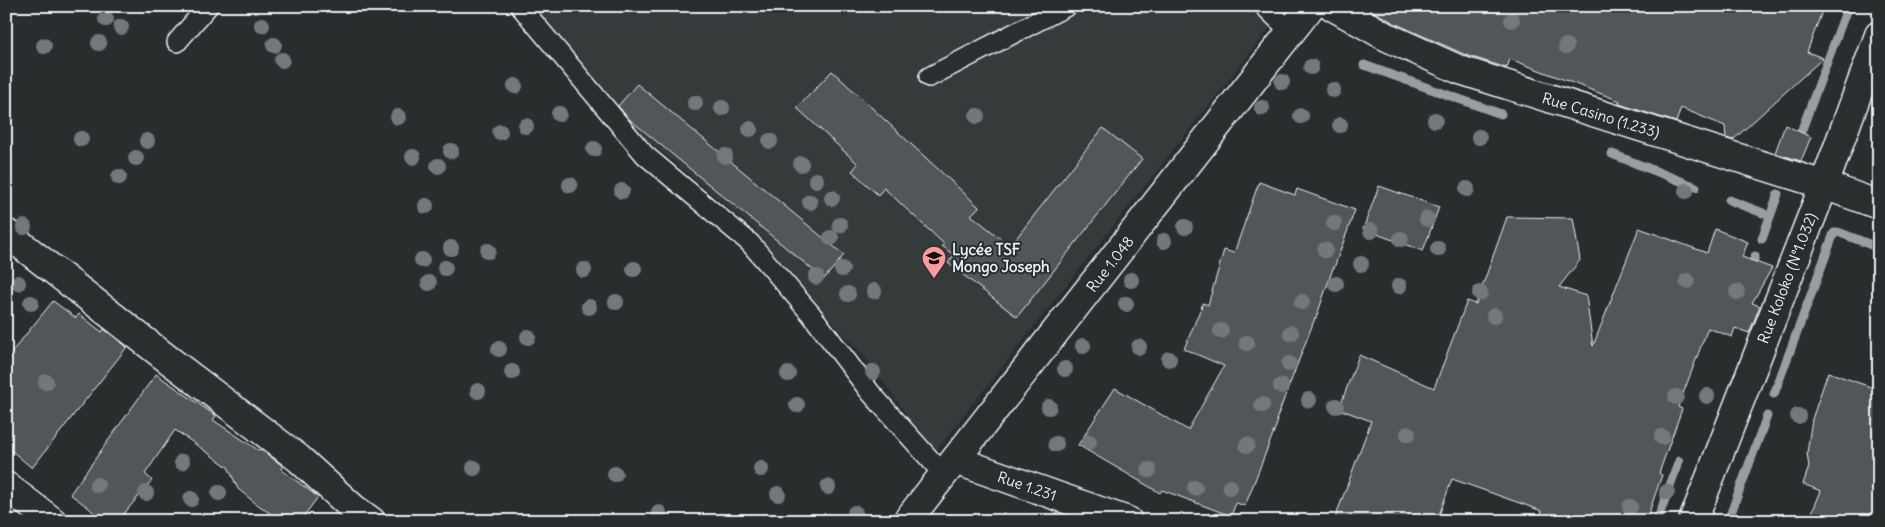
<svg xmlns="http://www.w3.org/2000/svg" width="1885" height="527" font-family="Delius,sans-serif">
<style>
.built{fill:#363a3b}
.lines{fill:none;stroke-linecap:round;stroke-linejoin:round}
.stream{stroke:#989fa3;stroke-width:9}
.building{fill:#535759;stroke:#e8f1f8}
.lane-casing{stroke:#e8f1f8;stroke-width:22}
.street-casing{stroke:#e8f1f8;stroke-width:31}
.secondary-casing{stroke:#e8f1f8;stroke-width:31}
.lane{stroke:#2a2d2e;stroke-width:19}
.street{stroke:#2a2d2e;stroke-width:28}
.secondary{stroke:#2a2d2e;stroke-width:28}
.tree{fill:#73787b}
.labels{text-anchor:middle;dominant-baseline:central;stroke-width:4;stroke-linejoin:round;paint-order:stroke}
.street-label{font-size:15px;fill:#e8f1f8;stroke:#2a2d2e}
.poi-label{font-size:15px;font-weight:bold;fill:#e8f1f8;stroke:#2a2d2e;text-anchor:start}
</style>
<rect width="100%" height="100%" fill="#2a2d2e"/>
<filter id="ink" filterUnits="userSpaceOnUse"><feTurbulence type="fractalNoise" baseFrequency=".02" numOctaves="2"/><feDisplacementMap in="SourceGraphic" scale="10" xChannelSelector="R" yChannelSelector="G"/><feConvolveMatrix kernelMatrix="1 2 1 2 8 2 1 2 1" color-interpolation-filters="sRGB"/></filter>
<g filter="url(#ink)">
<path class="built" d="M539,6h748l-353,447 -66,-93 -29,-30 -86,-102 -129,-107 -82,-97z"/>
<g class="lines">
<path class="stream" d="M1364,65l137,49
M1612,154l84,33
M1789,164l59,-158
M1729,200l34,13
M1762,239l16,-45
M1750,271l5,-15
M1774,394l60,-161 4,-1 41,16
M1657,521l22,-60
M1728,521l39,-105"/>
</g>
<path class="building" d="M1364,6h460l-17,46 16,6 -90,82 -7,-2 -1,-12 -44,-18 -5,14 -57,-18 1,-3 -110,-42 -3,9 -41,-13 -72,-32z
M832,71l147,136 -8,8 39,31 93,-118 39,31 -125,158 -69,-54 6,-8 -12,-9 2,-2 -60,-56 -6,7 -26,-24 6,-7 -61,-56z
M637,84l207,171 -20,24 -196,-161 -10,-12z
M1785,125l26,12 -10,24 -26,-8z
M1259,182l36,13 2,-6 58,21 -21,58h-1l-17,50h-1l-39,102 2,1 -33,85 -9,-3 -5,13 -69,-26 -2,3 -82,-48 37,-57 73,42 36,-64 -40,-17 19,-46 5,2 16,-55 10,3z
M1379,186l60,21 -16,44 -60,-22z
M1507,217l66,1 7,42 -21,27 27,9 7,50 46,-118 68,25 8,-24 33,13 -6,15 30,11 -20,35 8,3 -11,27 -14,-5 -3,9 -24,-9 -30,79 4,2 -23,64 3,2 -16,46h-107l3,-10 -90,-32 -15,42h-103l37,-100 -32,-12 20,-54 75,33 33,-87 9,3z
M53,301l23,17 3,-4 23,18 2,-3 23,18 -95,121 -26,-22v-87z
M1828,372l51,18v109l-8,22h-44l-16,-6 10,-24 -18,-7 6,-17 -2,-14 5,-34z
M156,374l60,42 -3,4 45,30 2,-1 23,17 -1,4 36,27 -18,24h-19l-27,-19 -16,-13 -10,-22 -53,-37 -30,44 7,6 -34,41h-16l-13,-13 -19,-14z"/>
<g class="lines">
<defs>
<path id="lane" d="M520,6l125,149 105,88 61,71 59,78 74,83
M1264,6l27,26
M177,42l31,-36
M929,77l138,-71"/>
<path id="street" d="M1332,6l55,31 73,33 364,115 55,20
M6,233l159,124 133,101 55,50 18,13
M955,460l173,61
M907,521l404,-515
M1693,521l131,-336 55,-150"/>
<path id="secondary" d="M6,486l46,35"/>
</defs>
<use href="#lane" class="lane-casing"/>
<use href="#street" class="street-casing"/>
<use href="#secondary" class="secondary-casing"/>
<use href="#lane" class="lane"/>
<use href="#street" class="street"/>
<use href="#secondary" class="secondary"/>
</g>
<g class="tree">
<circle cx="106" cy="19" r="8"/>
<circle cx="1512" cy="20" r="8"/>
<circle cx="262" cy="25" r="8"/>
<circle cx="121" cy="27" r="8"/>
<circle cx="99" cy="43" r="8"/>
<circle cx="274" cy="45" r="8"/>
<circle cx="44" cy="46" r="8"/>
<circle cx="1566" cy="46" r="8"/>
<circle cx="282" cy="60" r="8"/>
<circle cx="1311" cy="67" r="8"/>
<circle cx="1282" cy="82" r="8"/>
<circle cx="515" cy="86" r="8"/>
<circle cx="1333" cy="90" r="8"/>
<circle cx="695" cy="103" r="8"/>
<circle cx="722" cy="108" r="8"/>
<circle cx="1262" cy="108" r="8"/>
<circle cx="559" cy="114" r="8"/>
<circle cx="977" cy="116" r="8"/>
<circle cx="1301" cy="116" r="8"/>
<circle cx="398" cy="117" r="8"/>
<circle cx="1435" cy="120" r="8"/>
<circle cx="1340" cy="125" r="8"/>
<circle cx="526" cy="126" r="8"/>
<circle cx="750" cy="129" r="8"/>
<circle cx="500" cy="132" r="8"/>
<circle cx="1479" cy="137" r="8"/>
<circle cx="81" cy="139" r="8"/>
<circle cx="147" cy="141" r="8"/>
<circle cx="770" cy="141" r="8"/>
<circle cx="594" cy="149" r="8"/>
<circle cx="451" cy="151" r="8"/>
<circle cx="725" cy="156" r="8"/>
<circle cx="413" cy="157" r="8"/>
<circle cx="136" cy="158" r="8"/>
<circle cx="801" cy="164" r="8"/>
<circle cx="438" cy="166" r="8"/>
<circle cx="119" cy="177" r="8"/>
<circle cx="816" cy="180" r="8"/>
<circle cx="570" cy="185" r="8"/>
<circle cx="1467" cy="189" r="8"/>
<circle cx="622" cy="191" r="8"/>
<circle cx="1686" cy="191" r="8"/>
<circle cx="832" cy="198" r="8"/>
<circle cx="810" cy="202" r="8"/>
<circle cx="426" cy="206" r="8"/>
<circle cx="1427" cy="219" r="8"/>
<circle cx="1334" cy="223" r="8"/>
<circle cx="840" cy="225" r="8"/>
<circle cx="24" cy="227" r="8"/>
<circle cx="1185" cy="227" r="8"/>
<circle cx="1371" cy="231" r="8"/>
<circle cx="831" cy="238" r="8"/>
<circle cx="1401" cy="239" r="8"/>
<circle cx="1164" cy="241" r="8"/>
<circle cx="451" cy="248" r="8"/>
<circle cx="1438" cy="249" r="8"/>
<circle cx="1325" cy="250" r="8"/>
<circle cx="488" cy="251" r="8"/>
<circle cx="422" cy="260" r="8"/>
<circle cx="1361" cy="264" r="8"/>
<circle cx="445" cy="268" r="8"/>
<circle cx="634" cy="269" r="8"/>
<circle cx="842" cy="269" r="8"/>
<circle cx="584" cy="270" r="8"/>
<circle cx="816" cy="277" r="8"/>
<circle cx="1131" cy="280" r="8"/>
<circle cx="1687" cy="281" r="8"/>
<circle cx="18" cy="283" r="8"/>
<circle cx="429" cy="283" r="8"/>
<circle cx="1336" cy="284" r="8"/>
<circle cx="1399" cy="286" r="8"/>
<circle cx="874" cy="291" r="8"/>
<circle cx="1737" cy="292" r="8"/>
<circle cx="1480" cy="293" r="8"/>
<circle cx="848" cy="294" r="8"/>
<circle cx="616" cy="302" r="8"/>
<circle cx="1302" cy="302" r="8"/>
<circle cx="31" cy="303" r="8"/>
<circle cx="1126" cy="304" r="8"/>
<circle cx="589" cy="307" r="8"/>
<circle cx="1494" cy="316" r="8"/>
<circle cx="1221" cy="331" r="8"/>
<circle cx="1291" cy="333" r="8"/>
<circle cx="528" cy="337" r="8"/>
<circle cx="1247" cy="343" r="8"/>
<circle cx="1083" cy="346" r="8"/>
<circle cx="1139" cy="347" r="8"/>
<circle cx="499" cy="349" r="8"/>
<circle cx="1169" cy="359" r="8"/>
<circle cx="1289" cy="364" r="8"/>
<circle cx="1065" cy="369" r="8"/>
<circle cx="512" cy="372" r="8"/>
<circle cx="873" cy="372" r="8"/>
<circle cx="788" cy="374" r="8"/>
<circle cx="46" cy="382" r="8"/>
<circle cx="1281" cy="386" r="8"/>
<circle cx="478" cy="391" r="8"/>
<circle cx="1707" cy="396" r="8"/>
<circle cx="1676" cy="397" r="8"/>
<circle cx="1309" cy="400" r="8"/>
<circle cx="797" cy="405" r="8"/>
<circle cx="1262" cy="405" r="8"/>
<circle cx="1336" cy="406" r="8"/>
<circle cx="1049" cy="407" r="8"/>
<circle cx="1798" cy="416" r="8"/>
<circle cx="1408" cy="434" r="8"/>
<circle cx="1662" cy="437" r="8"/>
<circle cx="1089" cy="442" r="8"/>
<circle cx="1056" cy="444" r="8"/>
<circle cx="1247" cy="445" r="8"/>
<circle cx="182" cy="462" r="8"/>
<circle cx="474" cy="468" r="8"/>
<circle cx="761" cy="469" r="8"/>
<circle cx="1149" cy="470" r="8"/>
<circle cx="615" cy="474" r="8"/>
<circle cx="97" cy="485" r="8"/>
<circle cx="828" cy="487" r="8"/>
<circle cx="1230" cy="487" r="8"/>
<circle cx="1195" cy="488" r="8"/>
<circle cx="1667" cy="492" r="8"/>
<circle cx="146" cy="493" r="8"/>
<circle cx="219" cy="493" r="8"/>
<circle cx="778" cy="494" r="8"/>
<circle cx="191" cy="499" r="8"/>
<circle cx="1630" cy="507" r="8"/>
<circle cx="659" cy="513" r="8"/>
<circle cx="855" cy="513" r="8"/>
</g>
</g>
<defs>
<symbol id="school-pin" viewBox="-11 -11 22 30"><path d="M0 17L-7.5 6A9.5 9.5 0 1 1 7.5 6Z" fill="#ff9aa2" stroke="#2a2d2e"/><path d="M0-5L7-2L0 1L-7-2ZM-4 1L0 2.5L4 1V4Q0 6-4 4Z" fill="#111"/></symbol>
</defs>
<g fill-rule="evenodd">
<use href="#school-pin" x="920" y="244" width="28" height="38"/>
</g>
<g class="labels">
<g class="street-label">
<text transform="translate(1601 115) rotate(17)">Rue Casino (1.233)</text>
<text transform="translate(1110 264) rotate(-52)">Rue 1.048</text>
<text transform="translate(1787 278) rotate(-69)">Rue Koloko (N°1.032)</text>
<text transform="translate(1027 486) rotate(19)">Rue 1.231</text>
</g>
<g class="poi-label">
<text x="952" y="249">Lycée TSF<tspan x="952" dy="17">Mongo Joseph</tspan></text>
</g>
</g>
<rect width="1885" height="527" fill="none" stroke="#2a2d2e" stroke-width="25"/>
<rect x="12" y="12" width="1860" height="502" fill="none" stroke="#e8f1f8" stroke-width="2" filter="url(#ink)"/>
</svg>
